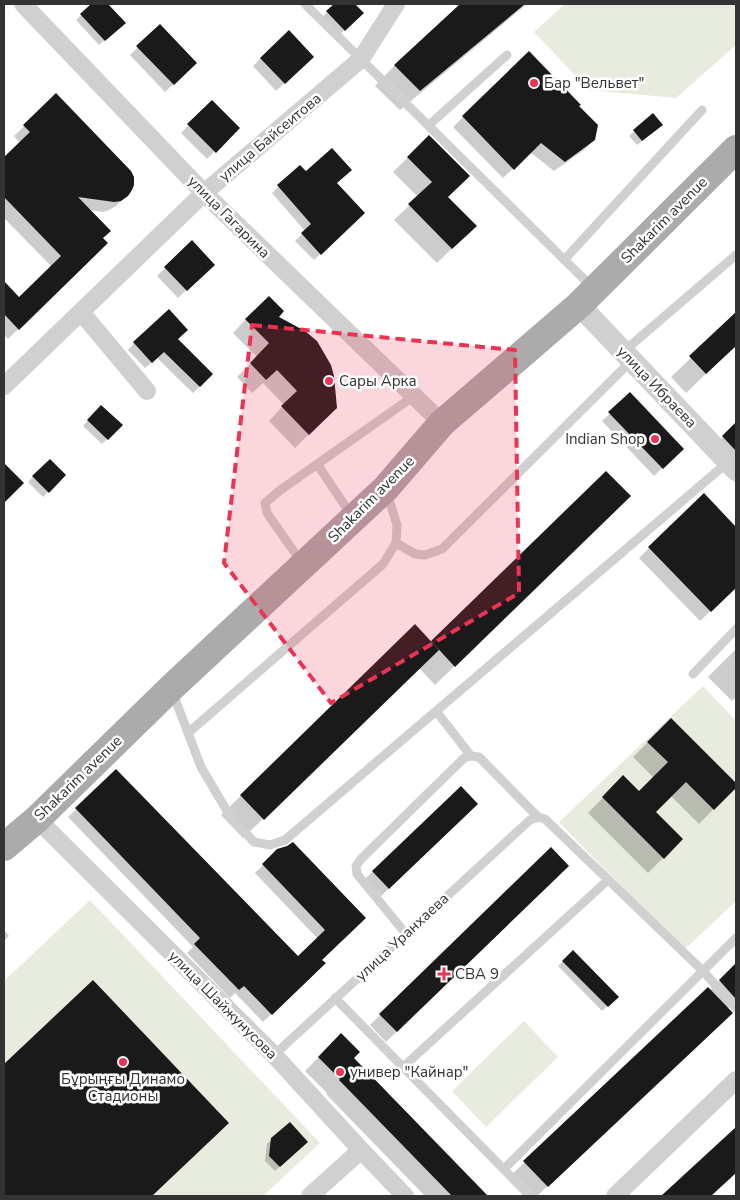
<svg xmlns="http://www.w3.org/2000/svg" width="740" height="1200" font-family="'Nunito Sans',sans-serif">
<style>
.green{fill:#e7ecde}
.shadow{fill:#0003}
.building{fill:#1a1a1a}
.lines{fill:none;stroke-linecap:round;stroke-linejoin:round}
.service{stroke:#d0d0d0;stroke-width:9}
.minor{stroke:#d0d0d0;stroke-width:18}
.tertiary{stroke:#d0d0d0;stroke-width:22}
.primary{stroke:#ababab;stroke-width:28}
.marked{fill:#ec3353;fill-opacity:0.2;stroke:#ec3353;stroke-width:4;stroke-dasharray:10 6;stroke-linejoin:round}
.poi-dot{fill:#ec3353;stroke:#fff;stroke-width:2}
.labels{text-anchor:middle;dominant-baseline:central;stroke-width:5;stroke-linejoin:round;paint-order:stroke}
.poi-label{font-size:15px;fill:#333;stroke:#fff;text-anchor:start}
.street-label{font-size:15px;fill:#333;stroke:#fff}
</style>
<rect width="100%" height="100%" fill="#fff"/>
<path class="green" d="M565,4h122l2,1 2,-1h45v41l-60,53 -87,-8 -55,-58z
M703,686l33,35v180l-53,50 -124,-129z
M90,900l230,243 -57,53h-259v-215z
M524,1021l34,36 -72,70 -34,-36z"/>
<path class="shadow" d="M93,4h14l17,19 -25,22 -23,-25z
M336,4h17l9,9 -23,22 -17,-18z
M462,4h65l-127,106 -25,-24 19,-20z
M160,26l36,37 -31,29 -35,-37z
M529,53l48,53 17,34 -10,10 -30,21 -24,-19 -27,26 -50,-51z
M261,58l44,6 -29,27 -23,-25z
M56,95l71,100 -11,11 -7,4 -6,2 -14,-2 13,28 4,5 -98,96 -4,-4v-52l15,16 33,-32 -48,-49v-59l16,-16 -6,-7z
M212,102l26,26 -31,31 -26,-26z
M653,115l3,15 -19,15 -8,-9z
M429,137l18,60 28,29 -38,37 -43,-43 24,-23 -25,-25z
M300,167l6,6 29,11 28,29 -49,47 -19,-19 10,-10 -33,-38z
M192,242l21,23 -35,33 -21,-22z
M736,314v31l-50,48 -15,-16z
M277,317l47,102 -29,29 -26,-27 15,-16 -21,-22 -11,10 -15,-16 20,-20 -24,-24 13,-14z
M177,339l35,35 -19,19 -36,-35 -12,10 -17,-18 6,-7z
M630,394l52,55 -28,27 -52,-55z
M101,406l20,19 -19,19 -19,-18z
M736,424v60l-5,-8 -23,-24z
M50,460l14,15 -21,22 -15,-15z
M606,473l3,43 -174,169 -16,-17 -176,170 -22,-23 194,-189 16,17z
M704,495l32,33v59l-36,34 -61,-63z
M736,649v48l-4,4 -24,-24z
M671,719l65,66v1l-37,38 -28,-28 -17,16 28,27 -34,34 -60,-60 35,-36 16,16 15,-15 -21,-21z
M116,771l182,187 20,-19 -63,-66 23,-23 86,68 -43,42 3,3 -61,59 -28,-29 -5,5 -43,-45 6,-6 -125,-130z
M460,788l16,16 -95,92 -16,-17z
M551,849l17,17 -182,176 -16,-17z
M4,930l5,6 -5,5z
M573,952l44,45 -15,14 -44,-45z
M736,965v36l-9,8 -11,19 -179,168h-8l-19,-20 200,-186z
M93,981l59,214 2,1h-150v-131z
M341,1035l12,23 133,138h-61l-99,-102 1,-1 -22,-22z
M736,1129v43l-26,24h-47z
M272,1139l29,8 -26,24 -10,-10 2,-17z"/>
<path class="building" d="M91,4h17l18,19 -21,18 -25,-27z
M334,4h21l9,9 -19,18 -19,-20z
M460,4h65l-105,87 -26,-26z
M160,24l37,39 -23,22 -38,-39z
M289,30l25,27 -29,27 -25,-26z
M529,51l52,54 -2,1 19,19 -3,15 -30,22 -24,-19 -27,27 -52,-54z
M56,93l75,78 3,6v8l-2,5 -4,6 -7,5 -7,1 -36,-5 33,34 -8,7 5,5 -89,87 -15,-16v-33l15,16 42,-41 -57,-59v-40l26,-25 -7,-7z
M212,100l28,28 -24,25 -29,-29z
M653,113l10,12 -21,16 -9,-11z
M429,135l41,41 -22,21 29,29 -25,23 -44,-45 24,-22 -25,-25z
M332,148l20,22 -15,13 28,30 -44,42 -20,-22 10,-9 -34,-39 23,-20 6,6z
M192,240l23,25 -28,26 -23,-24z
M269,296l15,15 -5,6 26,14 12,10 14,24 3,11 3,32 -28,27 -28,-29 16,-15 -20,-21 -11,10 -16,-17 19,-20 -24,-24z
M169,309l19,21 -10,9 35,35 -13,13 -36,-35 -12,11 -19,-21z
M736,312v34l-30,28 -17,-18z
M630,392l54,57 -21,20 -55,-57z
M101,405l22,20 -15,15 -21,-20z
M736,422v29l-14,-15z
M50,459l16,16 -17,18 -17,-17z
M4,463l20,20 -20,20z
M606,471l25,25 -176,171 -24,-26z
M704,493l32,34v61l-25,24 -63,-65z
M415,624l24,26 -175,170 -24,-25z
M671,718l65,65v5l-22,22 -28,-28 -30,30 27,27 -19,20 -62,-62 21,-22 16,16 29,-29 -21,-20z
M116,769l182,187 27,-26 -63,-66 15,-15 10,-3 6,-4 73,76 -44,42 4,3 -54,52 -28,-29 -5,4 -45,-46 6,-6 -125,-130z
M461,786l17,18 -89,85 -17,-18z
M551,847l18,19 -172,166 -18,-18z
M573,950l46,47 -11,10 -46,-46z
M736,963v36l-17,-19z
M93,980l136,143 -77,73h-148v-132z
M708,987l25,26 -185,174 -25,-26z
M341,1033l19,19 -6,6 134,138h-36l-113,-116 1,-1 -22,-22z
M290,1122l18,20 -28,25 -11,-11 2,-18z
M736,1127v46l-25,23h-50z"/>
<g class="lines">
<path class="service" d="M305,4l288,284
M429,125l78,-70
M564,260l138,-150
M623,352l113,-97
M317,464l35,52
M396,543l19,11 10,1 17,-6 189,-188
M302,563l-35,-50 -2,-10 14,-12 135,-95
M693,674l43,-45
M172,691l29,76 29,49 24,26 16,3 15,-5 443,-378
M436,711l35,45
M188,733l195,-169 13,-21 1,-18 -10,-32
M406,934l-49,-60 -1,-8 5,-7 103,-101 7,-2 8,1 59,60
M335,998l195,198
M274,1055l256,-235 8,-3 7,2 158,152 33,37
M403,1067l205,-187
M504,1169l232,-231"/>
<path class="minor" d="M23,4l181,189 238,230
M81,312l66,79
M4,386l200,-193 157,-134 35,-55
M37,819l237,236 87,95 44,46
M310,1196l51,-46
M615,1196l121,-116"/>
<path class="tertiary" d="M579,305l157,165"/>
<path class="primary" d="M4,847l33,-28 134,-131 215,-200 56,-65 137,-118 157,-156"/>
</g>
<path class="marked" d="M252,325l263,25 4,243 -188,110 -107,-140z"/>
<g class="poi-dot">
<circle cx="534" cy="83" r="5"/>
<circle cx="329" cy="381" r="5"/>
<circle cx="655" cy="439" r="5"/>
<path d="M441.5 966.5h5v5h5v5h-5v5h-5v-5h-5v-5h5z"/>
<circle cx="123" cy="1062" r="5"/>
<circle cx="340" cy="1072" r="5"/>
</g>
<g class="labels">
<g class="poi-label">
<text x="544" y="83">Бар "Вельвет"</text>
<text x="339" y="381">Сары Арка</text>
<text x="645" y="439" text-anchor="end">Indian Shop</text>
<text x="455" y="974">СВА 9</text>
<text x="350" y="1072">универ "Кайнар"</text>
<text x="123" y="1079" text-anchor="middle">Бұрыңғы Динамо<tspan x="123" dy="17">Стадионы</tspan></text>
</g>
<g class="street-label">
<text transform="translate(270 137) rotate(-40)">улица Байсеитова</text>
<text transform="translate(229 217) rotate(45)">улица Гагарина</text>
<text transform="translate(664 220) rotate(-45)">Shakarim avenue</text>
<text transform="translate(657 387) rotate(46)">улица Ибраева</text>
<text transform="translate(371 499) rotate(-45)">Shakarim avenue</text>
<text transform="translate(78 778) rotate(-44)">Shakarim avenue</text>
<text transform="translate(402 937) rotate(-43)">улица Уранхаева</text>
<text transform="translate(223 1005) rotate(45)">улица Шайжунусова</text>
</g>
</g>
<rect width="740" height="1200" fill="none" stroke="#333333" stroke-width="10"/>
</svg>
